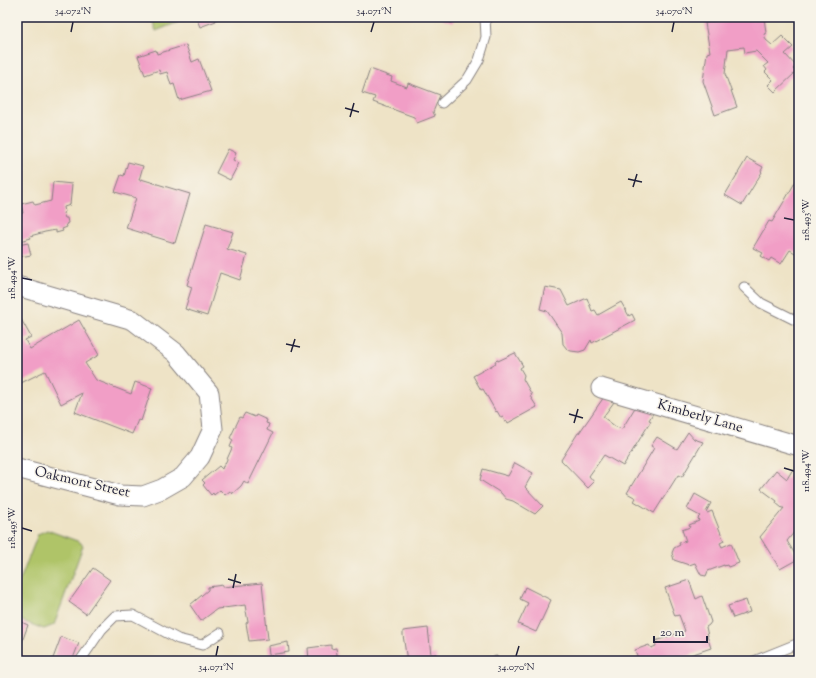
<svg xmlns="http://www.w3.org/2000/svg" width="816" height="678" font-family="'Sorts Mill Goudy',serif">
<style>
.green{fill:#afc468;stroke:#687352}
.building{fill:#f19ec6}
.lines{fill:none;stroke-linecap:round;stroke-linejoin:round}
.service-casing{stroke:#888280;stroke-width:11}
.minor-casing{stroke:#888280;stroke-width:21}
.service{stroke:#fff;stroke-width:9}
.minor{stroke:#fff;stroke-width:19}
.ticks{fill:none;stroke:#22223b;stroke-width:1.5}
.labels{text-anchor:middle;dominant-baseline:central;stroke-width:3;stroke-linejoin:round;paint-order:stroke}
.street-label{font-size:14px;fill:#22223b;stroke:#f7f3e8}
.neatline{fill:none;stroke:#22223b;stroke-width:1.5}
.ticks-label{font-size:10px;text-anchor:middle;fill:#22223b}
</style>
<rect width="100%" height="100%" fill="#f7f3e8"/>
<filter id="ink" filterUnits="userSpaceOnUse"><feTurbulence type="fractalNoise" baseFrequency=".025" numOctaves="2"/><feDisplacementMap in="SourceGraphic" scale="8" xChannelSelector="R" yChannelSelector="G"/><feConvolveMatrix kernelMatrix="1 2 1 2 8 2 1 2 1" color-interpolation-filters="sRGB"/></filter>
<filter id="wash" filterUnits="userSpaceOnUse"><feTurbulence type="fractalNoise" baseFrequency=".012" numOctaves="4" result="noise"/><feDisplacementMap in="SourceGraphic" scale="16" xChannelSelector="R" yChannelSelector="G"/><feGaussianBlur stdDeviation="0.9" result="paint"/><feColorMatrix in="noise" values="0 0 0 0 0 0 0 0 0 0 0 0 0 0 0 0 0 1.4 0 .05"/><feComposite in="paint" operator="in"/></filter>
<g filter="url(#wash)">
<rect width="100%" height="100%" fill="#eee3c6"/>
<path class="green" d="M151,17h40l-35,14z
M47,530l33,12 3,4 -29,79 -10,4 -27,-10v-31l21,-54z"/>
<g id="blocks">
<path class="building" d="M196,17h18l2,4 -16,6z
M438,17h17l-3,6z
M732,17h32l2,16 -2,1 2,6 6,5 10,-9 11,11 -8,7 11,12 -3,3 3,3 -21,20 -7,-7 5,-5 -8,-8 2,-2 -3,-4 4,-3 -12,-12 -11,2 -1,-6 -16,2 -3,25 12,33 -22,8 -12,-34 4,-28 3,-1 -5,-29z
M186,45l6,17 7,-3 12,32 -32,9 -5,-16 -3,1 -4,-13 -7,2 -1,-4 -14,5 -7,-19 18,-6 1,4z
M370,69l22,8 -1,4 16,6 1,-4 32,12 -7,17 2,4 -18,7 -3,-6 -41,-15 2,-5 -13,-4z
M228,149l8,4 -3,7 6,3 -9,17 -14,-7z
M747,158l16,9 -2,4 1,1 -20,33 -17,-10z
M128,162l15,4 -4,14h2v-1l49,15 -15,49 -49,-15 10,-30 -21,-6 6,-17 3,1z
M796,181l3,2v67l-2,4 -7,-4 -9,14 -10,-6 -2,3 -8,-5 2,-3 -10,-5 16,-27 3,1z
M53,182l19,2 -2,21 -6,2 1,5 -2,1 2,5h2l1,5 -2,1 1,3 -5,2 1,2 -7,2v-3l-11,2 -15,4 1,2 -14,4v-27l6,-2 -2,-9 12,-3 2,4 16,-4z
M206,224l27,8 -6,17 20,6 -7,25 -20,-7 -13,43 -22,-7 7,-22 -5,-2z
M28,243l3,12 -11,2 -2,-12z
M545,287l16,3 8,16 18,-8 5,13 3,-1 3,5 23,-13 8,14 3,-2 3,6 -43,23 -1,-3 -6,10 -6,2 -8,-1 -4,-2 -4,-5 -1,-11 -15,-22 -7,-2z
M17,312l14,25 -6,3 5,9 49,-29 20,35 -14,8 11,17 35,14 4,-12 17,6 -11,33 -3,-1 -6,14 -57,-22 7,-19 -21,11 -16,-33 -28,14z
M515,353l8,13 -3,2 4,7 -1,4 9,16 -2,1 7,11 -29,16 -1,-2 -2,1 -2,-5 -2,1 -4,-7 -1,1 -13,-23 -2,1 -8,-14 23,-13 -1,-2 3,-1v1z
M604,397l10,5 -11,15 13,10 6,2 17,-28 16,9 -6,10 2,1 -28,45 -19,-11 -15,21 5,6 -6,6 -27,-28 17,-27h1z
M245,413l10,4 1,-2 11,5 -1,3 3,1 -2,6 6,3 -25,51 -4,-3 -3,5 -9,8 -2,-3 -5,4 -5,-5 -6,5 -1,-2 -2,2 -8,-10 2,-2 -3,-3 17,-14 3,3 1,-3h1l8,-18 -2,-1 3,-7 -3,-2 10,-21 2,1z
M688,432l6,7 9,3 -21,35 -4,-2 -24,38 -20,-12 2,-3 -9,-5 27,-45 -3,-2 6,-9 20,12z
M515,463l18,10 -8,14 18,19 -8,8 -22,-13 -7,-2 -5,-6 -21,-13 3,-11 25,7z
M793,469l6,3v54l-12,15 11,18 -18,10 -20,-32 24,-29h-2l-6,-5 1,-2 -16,-12 15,-19 11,9z
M695,494l16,9 -5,9 1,1 5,-2 12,30 -4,2 2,4 9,-4 8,20 -11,4 -1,-2 -3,1v-1l-16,6 -2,5 -5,-1 -6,-12 -6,2 -15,-5 -2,-7 2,-5 6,-3 -1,-2 7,-2 -4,-11 8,-3 -1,-2 10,-4 -1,-3 2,-2 -13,-7z
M93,568l17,12 -24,34 -17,-12z
M689,580l7,19 6,-3 9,26 -2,3 -3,2 2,9h-1l4,12 -38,13h-34l-4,-11 14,-5 2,3 5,-2 -1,-5 30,-10 -6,-16 -4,1 -10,-28z
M262,583l6,56 -19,2 -3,-18 2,-1 -3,-17 -28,4 -16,12 -11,-16 18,-15v-3l15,-2v2z
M525,587l26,13 -15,32 -18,-8 10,-21 -8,-4z
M746,600l4,12 -17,6 -5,-12z
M17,620l11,5 -9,25 7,11h-9z
M428,628l3,27 5,-1 1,7h-30l-4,-26v-4z
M61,637l18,6 -7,18h-20z
M288,642l1,10 -20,3 -1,-9z
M331,645v4l5,-1 2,13h-29l-1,-13z
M497,656l1,5h-38v-1z"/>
</g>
</g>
<g filter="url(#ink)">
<use href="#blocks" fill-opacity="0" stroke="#888280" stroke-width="1"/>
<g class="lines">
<defs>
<path id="service" d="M442,103l25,-23 12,-20 7,-23 -1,-20
M744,287l17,16 38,19
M80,661l22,-32 13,-13 18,-1 45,24 24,6 18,-12
M754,661l45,-18"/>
<path id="minor" d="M17,286l116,34 43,33 33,40 4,36 -13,28 -17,20 -21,12 -19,7 -23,-1 -103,-27
M601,388l198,58"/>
</defs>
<use href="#service" class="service-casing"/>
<use href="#minor" class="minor-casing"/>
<use href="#service" class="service"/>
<use href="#minor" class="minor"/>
</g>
</g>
<path class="ticks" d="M71,32l2,-10M371,32l3,-10M672,32l2,-10M345,108l14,4M350,117l4,-14M628,179l14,3M633,187l4,-13M784,218l10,2M22,278l10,2M286,344l14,3M291,352l4,-13M569,414l14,4M574,423l4,-14M784,468l10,3M22,528l10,3M228,579l13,4M233,588l3,-14M216,656l2,-10M516,656l3,-10"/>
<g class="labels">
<g class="street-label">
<text transform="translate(700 417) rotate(16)">Kimberly Lane</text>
<text transform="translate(82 483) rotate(13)">Oakmont Street</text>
</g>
</g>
<rect width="816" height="678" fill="none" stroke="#f7f3e8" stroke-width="44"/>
<path d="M654 636v6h53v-6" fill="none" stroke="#22223b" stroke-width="2"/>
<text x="660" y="636" font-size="12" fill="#22223b" stroke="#f7f3e8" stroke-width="3" paint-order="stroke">20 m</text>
<rect x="22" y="22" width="772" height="634" class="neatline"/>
<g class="ticks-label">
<text x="73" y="14">34.072°N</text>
<text x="374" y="14">34.071°N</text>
<text x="674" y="14">34.070°N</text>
<text transform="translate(805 220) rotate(-90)" y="4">118.493°W</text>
<text transform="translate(11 278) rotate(-90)" y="4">118.494°W</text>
<text transform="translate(805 471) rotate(-90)" y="4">118.494°W</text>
<text transform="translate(11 528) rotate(-90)" y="4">118.495°W</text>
<text x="216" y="670">34.071°N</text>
<text x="516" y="670">34.070°N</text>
</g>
</svg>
